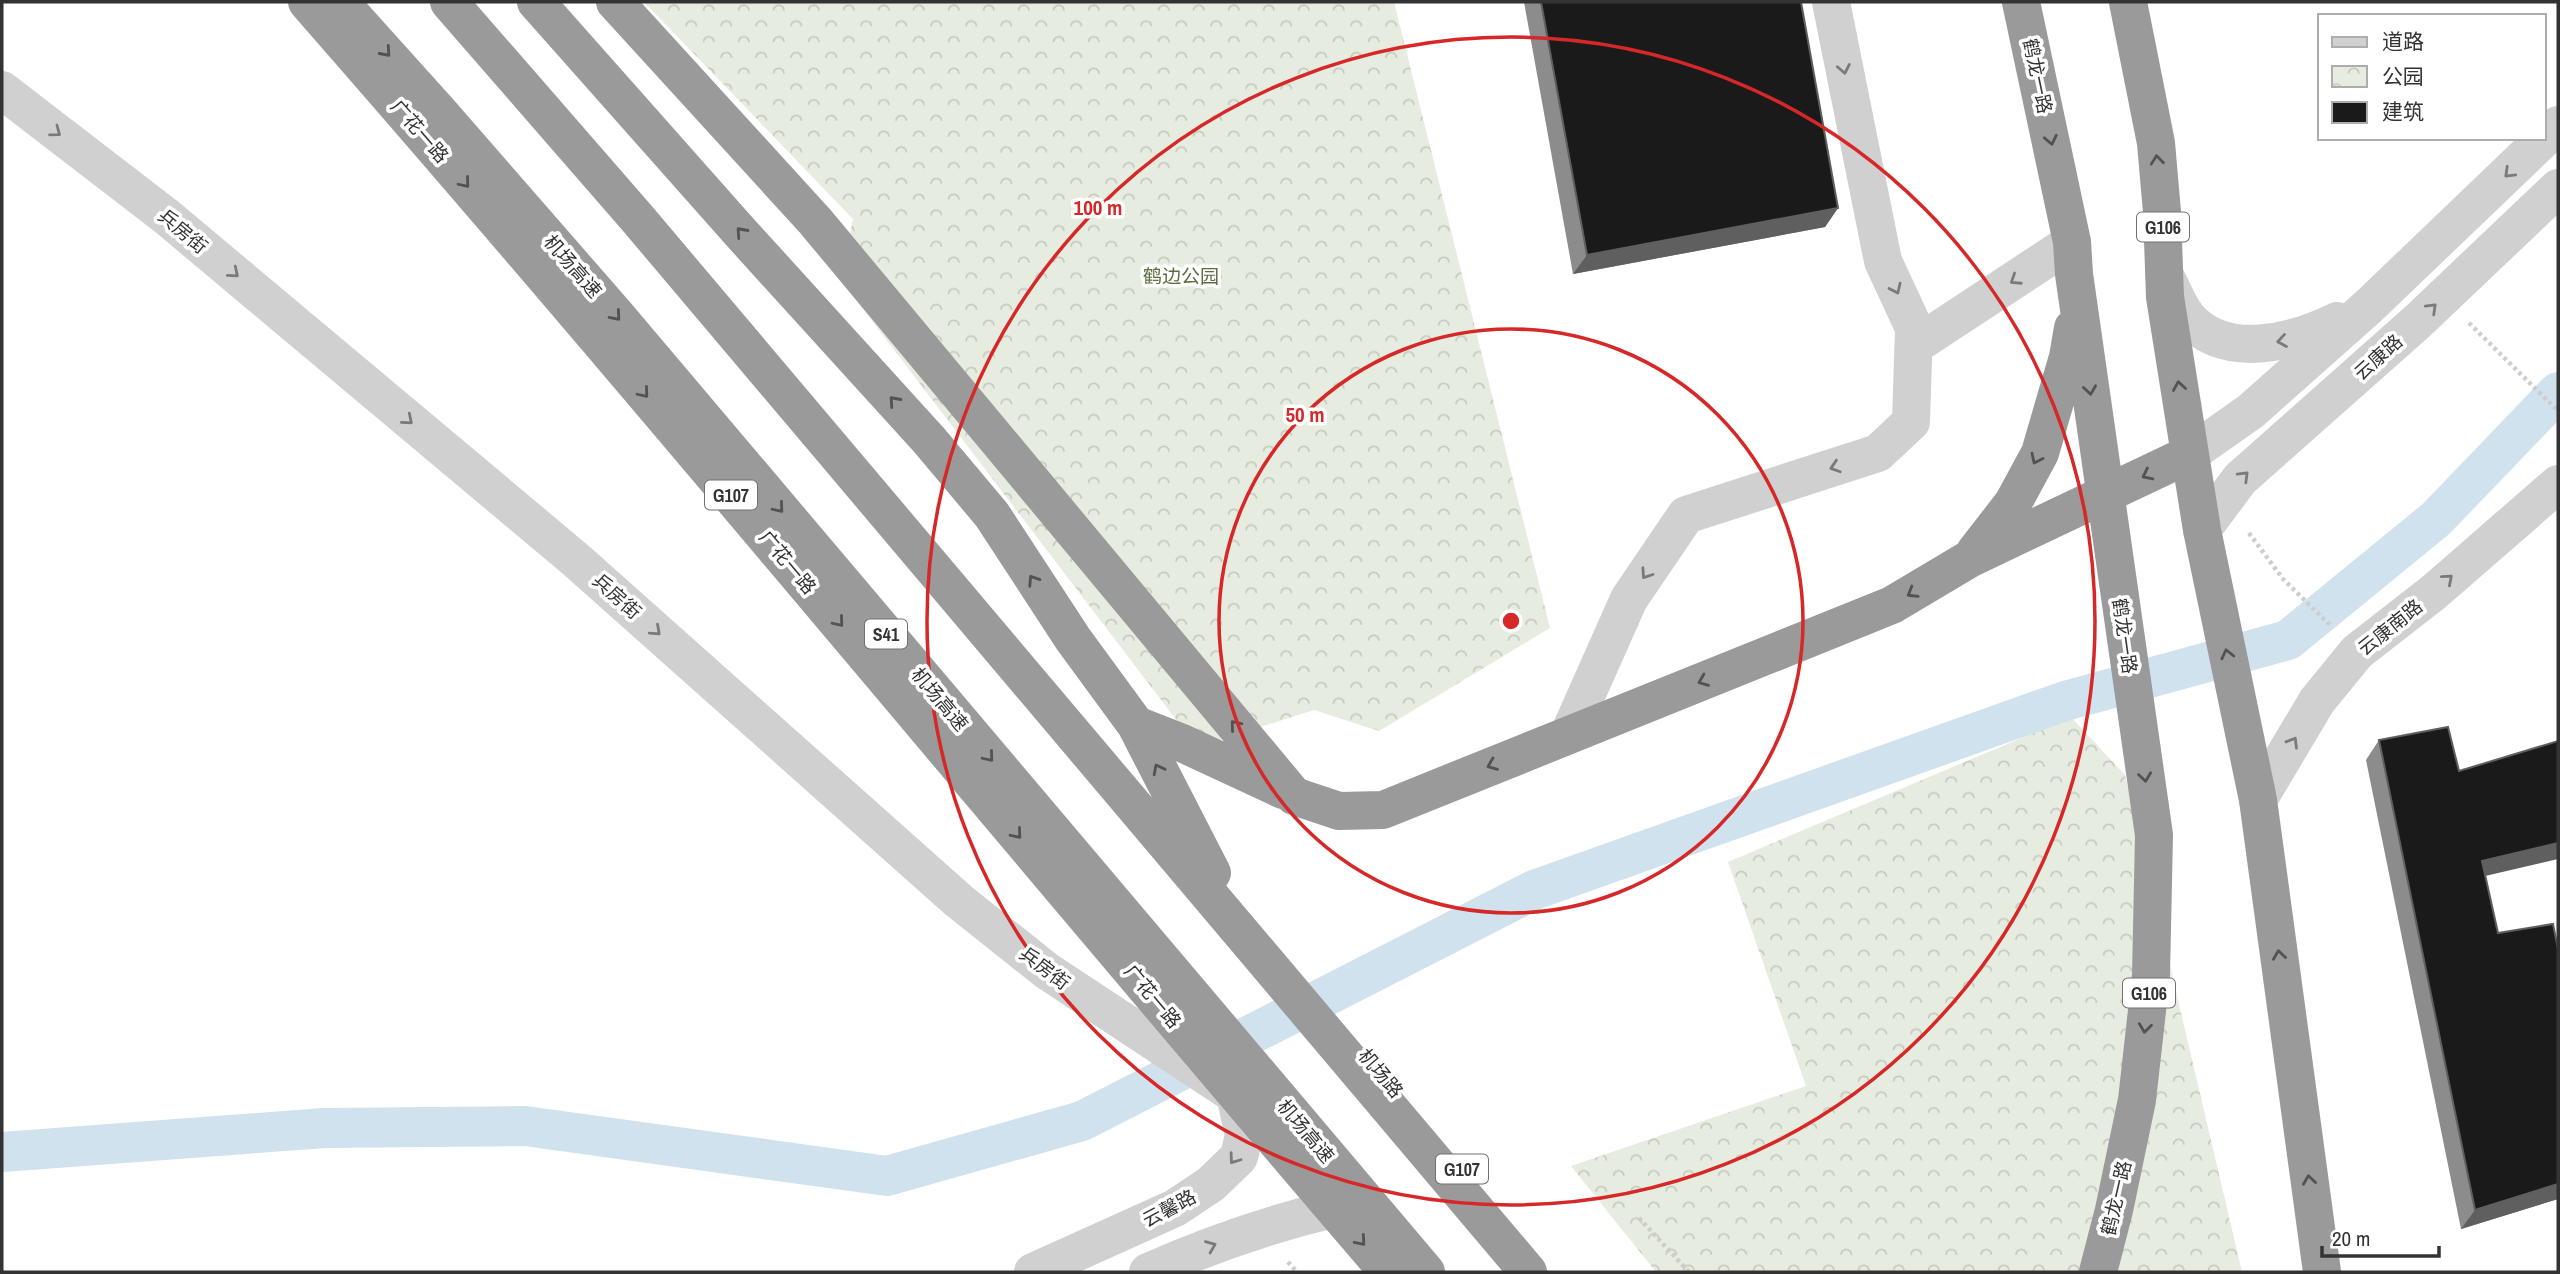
<svg xmlns="http://www.w3.org/2000/svg" width="2560" height="1274" font-family="'Archivo Narrow','Noto Sans SC',sans-serif">
<style>
.park{fill:url(#park-crowns)}
.lines{fill:none;stroke-linecap:round;stroke-linejoin:round}
.canal{stroke:#cfe2ee;stroke-width:40}
.path{stroke:#cdcdcd;stroke-width:4.5;stroke-dasharray:3.5 3.5;stroke-linecap:butt}
.minor{stroke:#d0d0d0;stroke-width:38}
.highway{stroke:#9a9a9a;stroke-width:38}
.wall{fill:#8c8c8c}
.shaded-wall{fill:#5f5f5f}
.building{fill:#1a1a1a;stroke:#5f5f5f;stroke-width:2}
.oneway{stroke:#525252}
.oneway2{stroke:#7a7a7a}
.ring{fill:none;stroke:#d62828;stroke-width:3.5}
.labels{text-anchor:middle;dominant-baseline:central;stroke-width:7;stroke-linejoin:round;paint-order:stroke}
.shield{fill:#fff;stroke:#707070;stroke-width:2}
.shield-label{font-size:18px;font-weight:bold;fill:#333}
.street-label{font-size:19px;fill:#333;stroke:#fff}
.park-label{font-size:19px;fill:#56703f;stroke:#fff}
.centre{fill:#d62828;stroke:#fff;stroke-width:3.5}
.ring-label{font-size:21px;text-anchor:middle;font-weight:bold;fill:#d62828;stroke:#fff;stroke-width:7;stroke-linejoin:round;paint-order:stroke}
</style>
<defs>
<pattern id="park-crowns" width="20" height="18" patternUnits="userSpaceOnUse" patternTransform="scale(1.75)"><rect width="20" height="18" fill="#e6ecdf"/><path d="M2 6a3 3 0 1 1 6 0M12 15a3 3 0 1 1 6 0" fill="none" stroke="#c6cbc0"/></pattern>
</defs>
<rect width="100%" height="100%" fill="#fff"/>
<path class="park" d="M644,2h750l156,626 -171,103 -65,-21 -117,37 -357,-468 13,-60z
M2071,717l54,58 117,497h-586l-85,-106 235,-80 -78,-224z"/>
<g class="lines">
<path class="canal" d="M2,1152l323,-24 200,-2 362,50 195,-55 452,-231 531,-189 223,-61 148,-121 122,-127"/>
<path class="path" d="M2469,323l89,88
M2249,533l34,46 48,47
M1639,1218l50,54
M1288,1262l9,10"/>
<path class="minor" d="M2,90l165,127 409,343 383,341 88,70 188,124 9,40 -5,22 -28,27 -36,24 -142,64
M2164,274c8,14 14,32 24,44 38,43 106,24 149,3
M1914,346l158,-104
M2190,454l61,-43 117,-104 190,-182
M2202,530l38,-51 177,-157 141,-134
M1569,734l60,-135 57,-84 192,-62 33,-31 3,-94 -31,-67 -52,-259
M2258,800l59,-99 40,-49 77,-60 124,-108
M1148,1272c61,-27 121,-48 185,-63"/>
<path class="highway" d="M307,2c366,418 719,849 1081,1270
M340,2l99,110 177,203 810,957
M449,2l188,216 891,1054
M536,2l204,230 189,208 63,75 81,124 63,86 76,148
M615,2l200,219 479,575 45,15 44,-1 509,-205 79,-47 219,-104
M2021,2l51,240 2,32 80,561 -3,140 -14,125 -23,110 -16,62
M2128,2l28,141 6,69 3,85 37,233 56,270 64,472
M1975,552l38,-49 27,-50 28,-96 5,-29
M1136,725l46,18 101,47"/>
</g>
<path class="wall" d="M1524,2h277l37,206 -13,19 -252,47z
M2379,740l106,136 73,323 -97,30 -95,-469z"/>
<path class="shaded-wall" d="M1838,208l-13,19 -252,47 14,-19z
M2558,843v16l-90,21 14,-19z
M2558,1184v15l-97,30 14,-19z"/>
<path class="building" d="M1541,2h260l37,206 -251,47z
M2448,727l11,44 99,-30v102l-76,18 16,72 55,-9 5,25v235l-83,26 -96,-470z"/>
<defs><path id="oneway-chevron" d="M-2-3.5L2.5 0L-2 3.5" fill="none" stroke-width="1.6" stroke-linecap="round" stroke-linejoin="round" transform="scale(1.75)"/></defs>
<g class="oneway">
<use href="#oneway-chevron" transform="translate(386 52) rotate(48)"/>
<use href="#oneway-chevron" transform="translate(2051 140) rotate(78)"/>
<use href="#oneway-chevron" transform="translate(2157 160) rotate(-96)"/>
<use href="#oneway-chevron" transform="translate(465 183) rotate(50)"/>
<use href="#oneway-chevron" transform="translate(741 232) rotate(-132)"/>
<use href="#oneway-chevron" transform="translate(616 316) rotate(49)"/>
<use href="#oneway-chevron" transform="translate(2179 386) rotate(-99)"/>
<use href="#oneway-chevron" transform="translate(2090 390) rotate(82)"/>
<use href="#oneway-chevron" transform="translate(644 393) rotate(50)"/>
<use href="#oneway-chevron" transform="translate(894 401) rotate(-132)"/>
<use href="#oneway-chevron" transform="translate(2036 459) rotate(116)"/>
<use href="#oneway-chevron" transform="translate(2147 475) rotate(154)"/>
<use href="#oneway-chevron" transform="translate(779 508) rotate(50)"/>
<use href="#oneway-chevron" transform="translate(1033 580) rotate(-123)"/>
<use href="#oneway-chevron" transform="translate(1912 593) rotate(149)"/>
<use href="#oneway-chevron" transform="translate(839 622) rotate(50)"/>
<use href="#oneway-chevron" transform="translate(2227 654) rotate(-103)"/>
<use href="#oneway-chevron" transform="translate(1703 681) rotate(158)"/>
<use href="#oneway-chevron" transform="translate(1235 725) rotate(-130)"/>
<use href="#oneway-chevron" transform="translate(989 757) rotate(50)"/>
<use href="#oneway-chevron" transform="translate(1492 765) rotate(158)"/>
<use href="#oneway-chevron" transform="translate(1158 769) rotate(-117)"/>
<use href="#oneway-chevron" transform="translate(2145 777) rotate(82)"/>
<use href="#oneway-chevron" transform="translate(1017 834) rotate(50)"/>
<use href="#oneway-chevron" transform="translate(2279 955) rotate(-98)"/>
<use href="#oneway-chevron" transform="translate(2145 1028) rotate(97)"/>
<use href="#oneway-chevron" transform="translate(2309 1180) rotate(-98)"/>
<use href="#oneway-chevron" transform="translate(1361 1241) rotate(49)"/>
</g>
<g class="oneway2">
<use href="#oneway-chevron" transform="translate(1844 69) rotate(79)"/>
<use href="#oneway-chevron" transform="translate(56 132) rotate(37)"/>
<use href="#oneway-chevron" transform="translate(2509 173) rotate(136)"/>
<use href="#oneway-chevron" transform="translate(234 273) rotate(40)"/>
<use href="#oneway-chevron" transform="translate(2015 280) rotate(147)"/>
<use href="#oneway-chevron" transform="translate(1896 289) rotate(65)"/>
<use href="#oneway-chevron" transform="translate(2432 308) rotate(-44)"/>
<use href="#oneway-chevron" transform="translate(2282 341) rotate(171)"/>
<use href="#oneway-chevron" transform="translate(408 420) rotate(40)"/>
<use href="#oneway-chevron" transform="translate(1835 467) rotate(162)"/>
<use href="#oneway-chevron" transform="translate(2244 476) rotate(-45)"/>
<use href="#oneway-chevron" transform="translate(1646 574) rotate(124)"/>
<use href="#oneway-chevron" transform="translate(2448 579) rotate(-41)"/>
<use href="#oneway-chevron" transform="translate(656 631) rotate(42)"/>
<use href="#oneway-chevron" transform="translate(2293 742) rotate(-59)"/>
<use href="#oneway-chevron" transform="translate(1234 1159) rotate(126)"/>
<use href="#oneway-chevron" transform="translate(1211 1246) rotate(-22)"/>
</g>
<g class="ring">
<circle cx="1511" cy="621" r="292"/>
<circle cx="1511" cy="621" r="584"/>
</g>
<g class="labels">
<g class="shield">
<rect x="2137" y="212.5" width="52" height="29" rx="5"/>
<rect x="705" y="480.5" width="52" height="29" rx="5"/>
<rect x="865" y="619.5" width="42" height="29" rx="5"/>
<rect x="2123" y="978.5" width="52" height="29" rx="5"/>
<rect x="1436" y="1154.5" width="52" height="29" rx="5"/>
</g>
<g class="shield-label">
<text x="2163" y="227">G106</text>
<text x="731" y="495">G107</text>
<text x="886" y="634">S41</text>
<text x="2149" y="993">G106</text>
<text x="1462" y="1169">G107</text>
</g>
<g class="street-label">
<text transform="translate(2038 76) rotate(78)">鹤龙一路</text>
<text transform="translate(420 131) rotate(49)">广花一路</text>
<text transform="translate(183 231) rotate(40)">兵房街</text>
<text transform="translate(573 266) rotate(49)">机场高速</text>
<text transform="translate(2378 357) rotate(-42)">云康路</text>
<text transform="translate(788 562) rotate(50)">广花一路</text>
<text transform="translate(617 596) rotate(42)">兵房街</text>
<text transform="translate(2390 627) rotate(-39)">云康南路</text>
<text transform="translate(2125 636) rotate(82)">鹤龙一路</text>
<text transform="translate(940 699) rotate(50)">机场高速</text>
<text transform="translate(1045 968) rotate(37)">兵房街</text>
<text transform="translate(1153 996) rotate(50)">广花一路</text>
<text transform="translate(1381 1073) rotate(50)">机场路</text>
<text transform="translate(1306 1131) rotate(50)">机场高速</text>
<text transform="translate(2116 1198) rotate(-77)">鹤龙一路</text>
<text transform="translate(1169 1208) rotate(-28)">云馨路</text>
</g>
<g class="park-label">
<text x="1181" y="276">鹤边公园</text>
</g>
</g>
<circle cx="1511" cy="621" r="10" class="centre"/>
<g class="ring-label">
<text x="1098" y="215">100 m</text>
<text x="1305" y="422">50 m</text>
</g>
<rect width="2560" height="1274" fill="none" stroke="#333333" stroke-width="7"/>
<rect x="2318" y="14" width="228" height="126" fill="#ffffff" stroke="#adadad" stroke-width="2"/>
<rect x="2332" y="37" width="35" height="10" fill="#d0d0d0" stroke="#adadad" stroke-width="2"/>
<text x="2382" y="49" font-size="21" fill="#333333">道路</text>
<rect x="2332" y="66" width="35" height="21" fill="url(#park-crowns)" stroke="#adadad" stroke-width="2"/>
<text x="2382" y="84" font-size="21" fill="#333333">公园</text>
<rect x="2332" y="102" width="35" height="21" fill="#1a1a1a" stroke="#adadad" stroke-width="2"/>
<text x="2382" y="119" font-size="21" fill="#333333">建筑</text>
<path d="M2322 1246v10h117v-10" fill="none" stroke="#333333" stroke-width="3.5"/>
<text x="2332" y="1246" font-size="21" fill="#333333" stroke="#ffffff" stroke-width="5" paint-order="stroke">20 m</text>
</svg>
